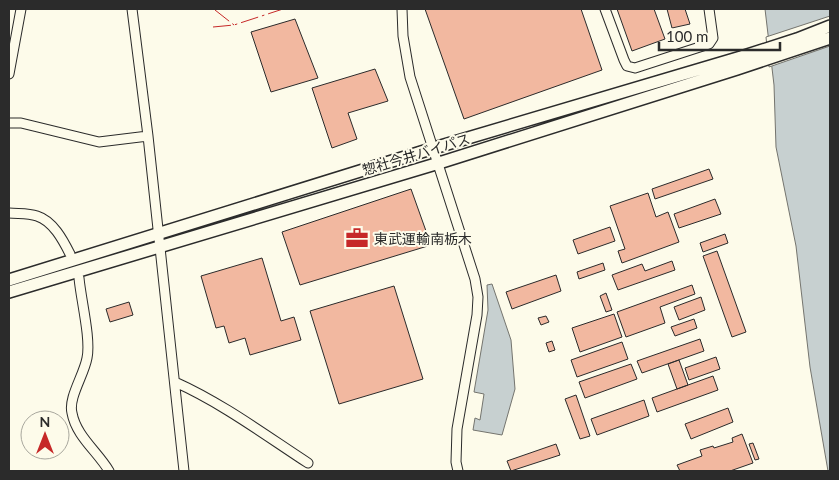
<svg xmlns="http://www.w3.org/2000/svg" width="839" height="480" font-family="Lato,'Noto Sans JP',sans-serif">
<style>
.water{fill:#c7d0d0;stroke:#74746e}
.pier{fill:#fdfbea;stroke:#74746e}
.building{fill:#f2b8a0;stroke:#2b2b2b}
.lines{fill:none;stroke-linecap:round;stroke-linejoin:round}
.minor-casing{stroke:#2b2b2b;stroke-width:11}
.major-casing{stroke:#2b2b2b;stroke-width:14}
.minor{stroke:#fdfbea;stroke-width:9}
.major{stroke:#fdfbea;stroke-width:11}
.power{stroke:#c62828;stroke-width:1;stroke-dasharray:18 4 2.5 4;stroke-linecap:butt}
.labels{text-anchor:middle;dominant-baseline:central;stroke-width:4;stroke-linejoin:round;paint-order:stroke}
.street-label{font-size:14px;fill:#2b2b2b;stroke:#fdfbea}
.poi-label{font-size:14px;fill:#2b2b2b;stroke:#fdfbea;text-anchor:start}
</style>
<rect width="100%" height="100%" fill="#fdfbea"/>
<path class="water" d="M765,9h65v462h-2l-18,-104 -14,-121 -20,-99 -2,-62z
M492,284l19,56 4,49 -13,46 -29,-5 2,-12 5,2 4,-26 -10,-2 14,-82 -1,-25z"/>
<path class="pier" d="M830,16v30l-61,21 -3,-30z"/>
<path class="building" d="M425,9h156l21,61 -138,49z
M617,9h37l11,30 -33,12z
M667,9h18l5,15 -18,4z
M295,19l23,59 -47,14 -20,-60z
M375,69l13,32 -40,12 9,26 -25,9 -20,-60z
M709,169l4,10 -58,20 -3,-10z
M411,189l20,56 -131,40 -18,-53z
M648,193l8,24 12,-5 11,30 -57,21 -4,-12 7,-2 -15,-43z
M715,199l6,15 -42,14 -5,-14z
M610,227l5,14 -37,13 -5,-14z
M725,234l3,9 -25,9 -3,-9z
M717,251l29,81 -14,5 -29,-81z
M262,258l19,63 13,-4 7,23 -51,15 -5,-17 -16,5 -5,-17 -8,2 -15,-52z
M672,261l3,9 -57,20 -6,-15 30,-11 3,7z
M603,263l2,7 -26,9 -2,-7z
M556,275l5,16 -49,18 -6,-17z
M692,285l3,9 -35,13 5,16 -39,14 -9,-25z
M394,286l29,93 -84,25 -29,-93z
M606,293l6,17 -6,2 -6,-16z
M701,297l4,13 -26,10 -5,-13z
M129,302l4,13 -23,7 -4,-13z
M614,314l8,23 -42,15 -8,-24z
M546,316l3,6 -8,3 -3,-7z
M694,319l3,9 -22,8 -4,-9z
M700,339l4,12 -62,22 -5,-12z
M552,341l3,9 -6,2 -3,-9z
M622,342l6,17 -51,18 -6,-17z
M716,357l4,12 -31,11 -4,-12z
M679,360l9,25 -11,4 -9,-25z
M631,364l6,15 -52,19 -6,-16z
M713,376l5,14 -61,22 -5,-14z
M576,395l14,41 -10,3 -15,-40z
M644,400l5,16 -52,19 -6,-16z
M728,408l5,14 -42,17 -6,-15z
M742,434l11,29 -23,8h-50l-3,-6 25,-9 -2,-6 13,-4 1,2 19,-6 -1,-4z
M753,443l6,16 -4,1 -6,-16z
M556,444l4,11 -49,16 -4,-10z"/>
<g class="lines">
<defs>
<path id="minor" d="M132,9l16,127 36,335
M402,9l1,27 7,41 65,202 3,18 -1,18 -20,114 -1,33 2,9
M605,9l19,51 3,6 8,2 74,-24 4,-6 -4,-29
M9,74l12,-65
M9,123h12l78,19 49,-6
M9,213c9,1 19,0 28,3 16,5 26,24 33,38
M79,278c2,22 12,61 8,80 -3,17 -19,40 -15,55 4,23 26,39 37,58
M175,382c47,21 90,53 133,81"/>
<path id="major" d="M9,280l425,-132 307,-91 56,-18 33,-13
M9,292l430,-129 298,-94 93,-31"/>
</defs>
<use href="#minor" class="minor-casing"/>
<use href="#major" class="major-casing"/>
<use href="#minor" class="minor"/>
<use href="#major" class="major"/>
<path class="power" d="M215,10l19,15
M213,27l21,-2 49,-16"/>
</g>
<defs>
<symbol id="office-bare" viewBox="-9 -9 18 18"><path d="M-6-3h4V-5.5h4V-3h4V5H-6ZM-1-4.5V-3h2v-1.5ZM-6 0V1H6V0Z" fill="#c62828" stroke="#fdfbea" stroke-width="2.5" paint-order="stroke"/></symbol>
</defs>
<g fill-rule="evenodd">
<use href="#office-bare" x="341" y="222" width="32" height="32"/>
</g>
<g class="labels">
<g class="street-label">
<text transform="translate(416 154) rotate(-17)">惣社今井バイパス</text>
</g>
<g class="poi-label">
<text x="374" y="238">東武運輸南栃木</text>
</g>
</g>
<rect width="839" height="480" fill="none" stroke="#2b2b2b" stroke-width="20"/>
<g transform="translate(45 435)"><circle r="24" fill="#fdfbea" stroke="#a9a89e"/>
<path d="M0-4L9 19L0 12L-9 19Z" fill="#c62828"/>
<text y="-8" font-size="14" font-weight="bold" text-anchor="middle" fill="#2b2b2b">N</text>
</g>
<path d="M659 42v8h121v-8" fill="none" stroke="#2b2b2b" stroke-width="2.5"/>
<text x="666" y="42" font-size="15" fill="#2b2b2b" stroke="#fdfbea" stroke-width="4" paint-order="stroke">100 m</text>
</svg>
